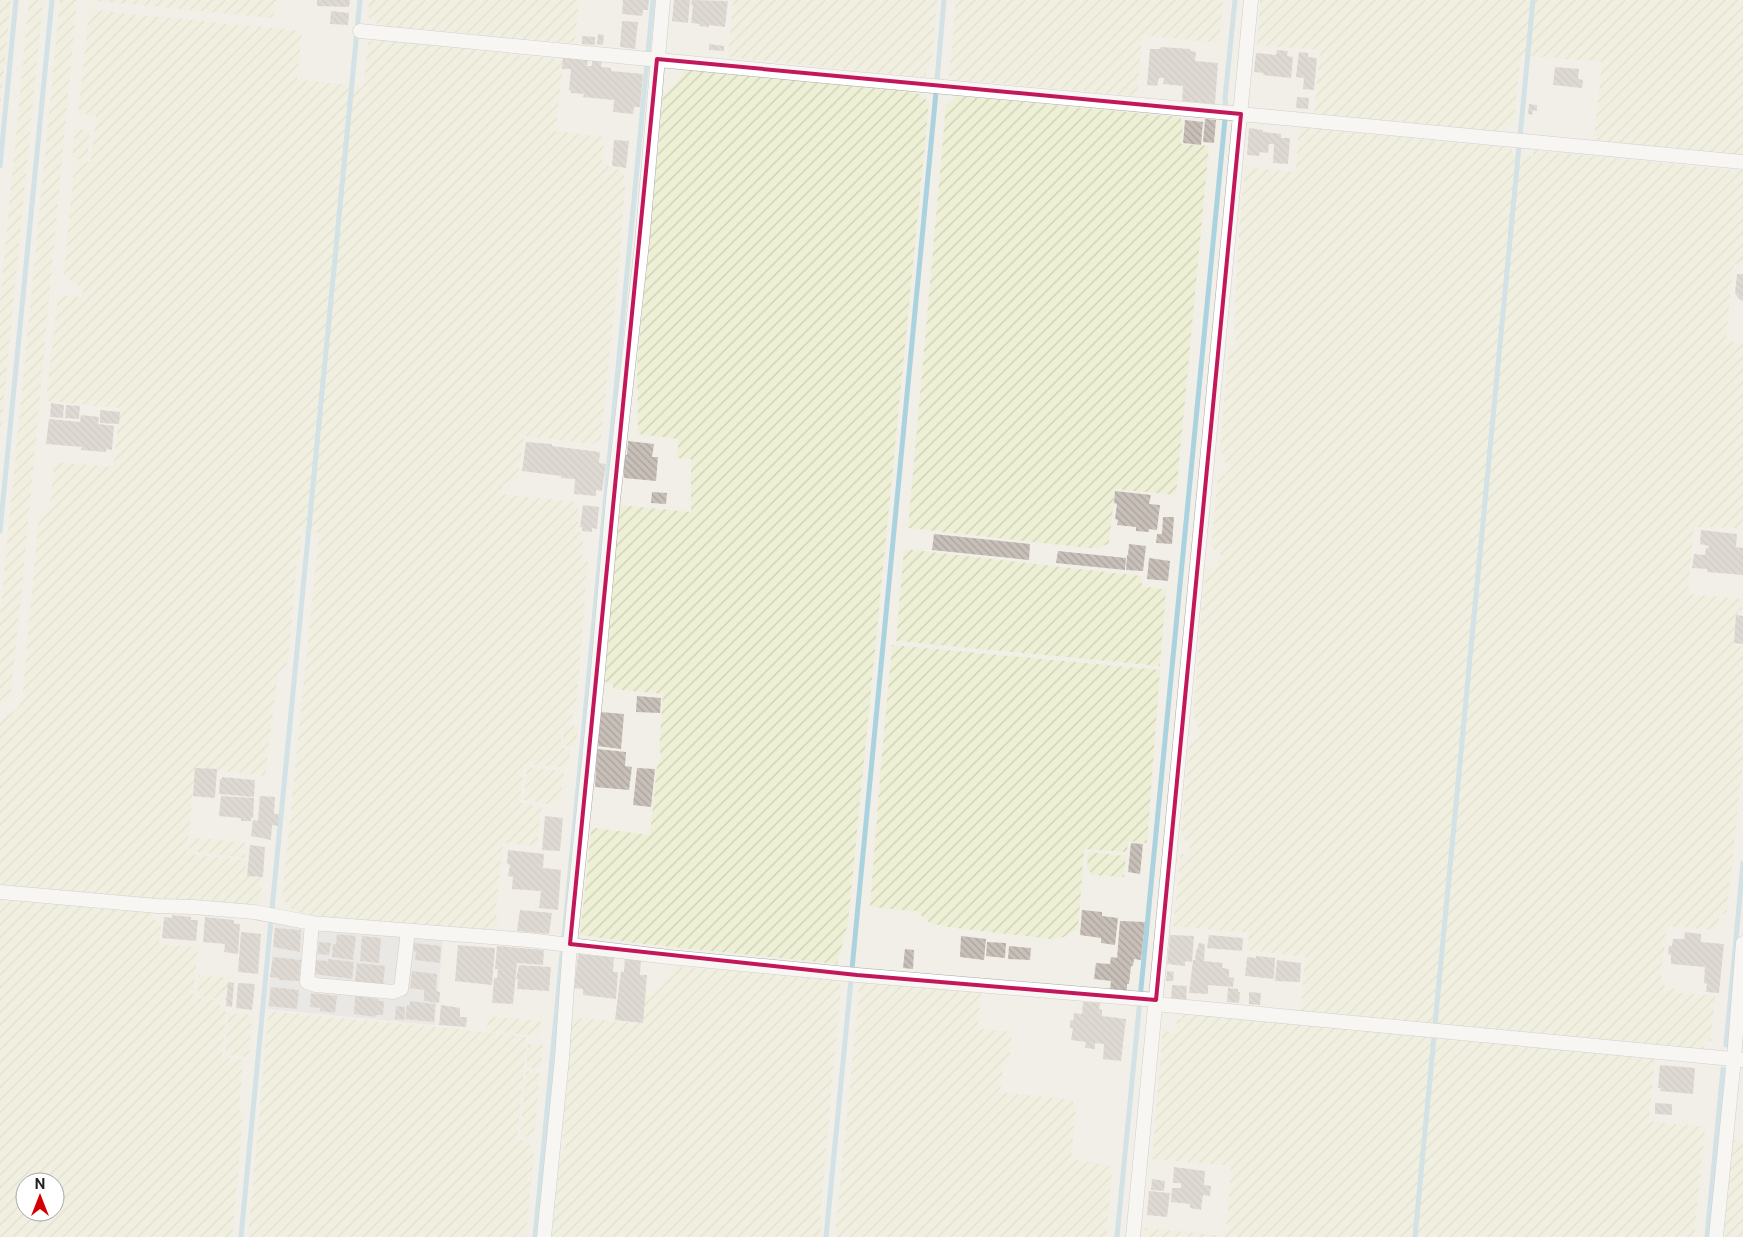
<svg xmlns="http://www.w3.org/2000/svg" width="1743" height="1237" font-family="'Public Sans',sans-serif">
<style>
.residential{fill:#e0dfdf}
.farmland{fill:url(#farmland-furrows);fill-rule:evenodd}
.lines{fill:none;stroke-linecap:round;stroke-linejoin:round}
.stream{stroke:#aad3df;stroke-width:5}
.building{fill:url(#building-back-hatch)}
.minor-casing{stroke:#a9a9a9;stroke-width:15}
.minor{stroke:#fff;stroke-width:14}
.marked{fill:none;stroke:#c2185b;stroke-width:4;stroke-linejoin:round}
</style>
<defs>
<pattern id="farmland-furrows" width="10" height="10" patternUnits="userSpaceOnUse" patternTransform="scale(1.25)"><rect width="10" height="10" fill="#eef0d5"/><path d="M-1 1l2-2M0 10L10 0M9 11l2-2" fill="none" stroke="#ccceb7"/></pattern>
<pattern id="building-back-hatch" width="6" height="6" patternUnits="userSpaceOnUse" patternTransform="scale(1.25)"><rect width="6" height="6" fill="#c7bfb8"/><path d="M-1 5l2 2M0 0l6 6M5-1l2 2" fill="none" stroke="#aba49e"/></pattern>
</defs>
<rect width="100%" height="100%" fill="#f2efe9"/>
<path class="residential" d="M275,921l32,7 136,12 -8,85 -168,-16z"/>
<path class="farmland" d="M0,0h11l-11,109z
M29,0h14l-43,439v-136z
M60,0h17l-55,588 -11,101 -1,11 -4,3 -6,-2v-86z
M87,0h189l-3,18z
M369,0h210l-4,41 -6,2 -192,-18 -1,-5 -8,-2z
M733,0h204l-5,59 -4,10 -3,7 -5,1 -192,-20z
M956,0h267l-4,43 -77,-8 -5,61 -188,-17z
M1260,0h483v155l-142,-13 -7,-4 8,-76 -81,-7 -7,64 -3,6 -10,7 -187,-18 6,-64 -63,-5z
M91,10l211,21 -5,48 66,8 5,-45 10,-3 186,21 -9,71 49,6 -2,27 17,6 5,4 1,13 -6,77 -18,174 -8,6 -69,-8 -7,45 -11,2 -4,3 -1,8 74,8 3,3v24l5,8 -1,24 6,1 -12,145 -5,12 -10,11v17l9,3 -1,18 -45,-4 -4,39 21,4 -4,39 -34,-3 -7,65 1,20 -18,2 -170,-15 -17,-5 -10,-12 37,-365 -18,-1 -1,25 -3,3 -8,92 -2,12 -9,9 -13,103 -70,-8 -8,86 59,6 -1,15 17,2 -3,27 -4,3 -72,-7h-36l-147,-13v-166l17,-12 5,-8 17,-187 11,-5 4,-47 59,5 7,-59 -74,-7 12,-106 24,2 1,-8 -19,-14 10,-111 4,-2h13l5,-47 -18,-2 10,-92z
M685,69l231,23 13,10 -81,821 -11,41 -193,-20 -64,-9 11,-103 4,-4 55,7 7,-69 5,-9 -3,-7 4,-56 -50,-5v-5l-9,-2 14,-177 73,7v-53l-14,-1 2,-19 -41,-5 -1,-68 26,-270 17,-17z
M958,96l222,21 3,7 -2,20 28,2 -33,349 -61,-6 -6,54 -12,6 -189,-21 38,-423z
M1299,127l213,21v6l21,2v-6l210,21v94l-8,-1 -2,3 -7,74 17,1v179l-5,7 -44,-1 -6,67 55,5 -1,12h-4l-3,34 8,2v75l-2,26 2,2v10l-16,152 -8,4 -2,14 -50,-4 -6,48 1,10 7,4 9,1 2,4 35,3 -4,45 -7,-1 -1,10 -47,-4 -7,75 56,6 -11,110h-549v-9l81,8 5,-70 -79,-7 11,-128 13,1 1,-13h5l1,-8 117,11 5,-65 -58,-7 2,-17 -76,-7 8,-72 8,1 1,-10 -9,-9 8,-93 9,-4 1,-9 -6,-15 12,-145 13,-4 3,-11 -10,-8 7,-72h8v-10l-6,-18 9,-100h8l-3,-18 5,-98 6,-64 51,5z
M75,129l15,1 -3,30 -15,-2z
M904,549l237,27 1,10 24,4 -6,76 -264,-25z
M892,645l268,25 -13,173 -19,-2 -1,11 -43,-3 -6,80 -14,8 -13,2 -103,-12 -18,-4 -14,-12 -46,-4 10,-130z
M566,725l12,2 -2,20 -13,-1v-16z
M527,767l37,4 -4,30 -11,3 -25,-4z
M190,837l56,6 -1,15 -56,-7z
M1088,852l38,4 -2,21 -32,-2 -5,-8z
M0,900l152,13 1,6 8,4 -2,21 39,3 -5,50 22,3 11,12 -4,44 6,2 15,2 -4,50 4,4 -3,38 -8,85h-232zM25,1182h30v30h-30z
M674,966l162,14 5,6 -21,230 2,5 -2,16h-268l7,-76 7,-17 -4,-10 10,-116 70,5 3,-30h10z
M199,975l30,3 -2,22 -30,-4z
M860,982l121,10 -3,36 34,4 -3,30h-5l-4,30 72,8 4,5 -5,54 37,6 4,6 -6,66h-271z
M274,1012l172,16 79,9 2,3 -10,100 12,1 2,8h3l-8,88h-278l20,-221z
M228,1013l24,2 -3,42 -24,-2z
M488,1016l53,5 -2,15 -52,-5z
M528,1044l15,1 -3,24 -14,-1z
M526,1071l14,2 -6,64 -14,-1z
M1732,1140l11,1v96h-21z"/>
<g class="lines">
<path class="stream" d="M937,80l7,-80
M1226,108l-1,-10 10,-98
M1520,137l13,-137
M0,166l16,-166
M0,531l52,-531
M272,909l88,-909
M564,936l89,-936
M852,969l84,-877
M1435,1024l84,-878
M1726,1045l17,-182
M241,1237l30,-316
M535,1237l27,-283
M826,1237l25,-257
M1117,1237l108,-1118
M1415,1237l19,-201
M1707,1237l16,-168"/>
</g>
<path class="building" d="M317,0h33l-1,7 -32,-1z
M623,0h26l-1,10h-5l-1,6 -20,-2z
M674,0h16l-2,23 -16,-2z
M692,0l36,1 -3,26 -16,-2v2l-10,-1 1,-2 -9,-1 2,-18h-2z
M331,11l18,2 -1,12 -18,-1z
M622,21l16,1 -3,27 -15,-2z
M598,34l6,1 -1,10 -6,-1z
M582,36l13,1v8l-13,-1z
M709,44l15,2v5l-15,-1z
M1161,47l29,2v2l6,1 -1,9 23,2 -3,41 -33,-3 1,-15 -20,-2 1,-6h-5l-2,8 -10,-1 3,-36h10z
M1277,50l11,1 -1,5 6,1 -2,21 -28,-3 1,-2 -10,-1 2,-19 20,2z
M1299,52l9,1v4l9,1 -3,32 -11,-1 1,-11 -8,-1z
M563,56l25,2 -1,8h5v-6l10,1 -1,6 10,1v3l32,3 -3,33h-6l-1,7 -20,-2 1,-12 -31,-3 1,-3 -13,-1v-3h-2l2,-21h-9z
M1555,67l24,2 -1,10 5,1 -1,8 -29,-3z
M1297,97l12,1 -1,11 -12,-1z
M1529,104l8,1v6l-4,-1 -1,5 -4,-1z
M1205,119l11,1 -2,23 -11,-1z
M1185,120l18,2 -2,23 -18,-2z
M1249,128l14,2v2l18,2v4h9l-2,26 -15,-1 1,-19h-5l-1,9 -8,-1 -1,4 -12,-1z
M614,140l15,1 -3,27 -14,-2z
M1737,274h6v27l-4,-2 -4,-6z
M51,403l13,2 -1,13 -13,-1z
M66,405l14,1 -1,13 -14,-1z
M100,410l20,2 -1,12 -19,-1z
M81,415l18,2 -1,7 16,2 -2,24 -6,-1v3l-25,-2 1,-3 -36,-3 3,-25 31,3z
M628,441l26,3 -2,13h6l-2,24 -32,-3v-6h-2l2,-17h3z
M526,442l26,2v2l48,6 -1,11 7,1 -4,27 -6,-1v6l-22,-2 1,-15 -14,-1v-2l-39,-5z
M1115,491l36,4 -2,9 11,1 -3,25 -8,-1v3l-13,-1v-4l-19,-2 1,-5 -3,-1 2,-15 -3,-1z
M652,492l15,1 -1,11 -15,-1z
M583,505l16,2 -2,22 -5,-1v4l-10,-1v-4h-2z
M1163,517h11l-2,27 -16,-1 1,-9h5z
M1701,530l36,4 -1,13 7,1v27l-36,-3v-3l-15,-1 2,-14 11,1 1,-7h3v-2l-9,-2z
M934,534l96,10 -1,16 -97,-10z
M1129,544l17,2 -3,25 -17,-1 1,-15 12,1 -11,-1z
M1058,551l68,7 -1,12 -69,-7z
M1149,558l21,3 -2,20 -21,-2z
M1736,615l7,1v28l-9,-1z
M637,696l24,2 -1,15 -24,-1z
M600,712l24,2 -3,35 -24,-3z
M597,749l29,3 -1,14 7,1 -3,23 -34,-3z
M195,768l22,1 -2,29 -22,-2z
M637,768l18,1 -4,38 -18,-2z
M222,777l33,3 -1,17 -35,-3 1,-15h2z
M221,796l33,2 -1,20h-2v3h-10v-3l-22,-2z
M260,796l15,1 -1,17h5l-1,12 -6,-1 -1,15 -20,-4 2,-16 5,1z
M545,816l18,2 -3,33 -18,-1z
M1131,843l12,1 -3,30 -12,-2z
M250,845l15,2 -2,30 -16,-1z
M508,850l36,4 -1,14 18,2 -3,40 -19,-2 2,-17 -29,-2 1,-12 -5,-1 2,-11 -3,-1z
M520,910l32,3 -3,21 -32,-3z
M1082,910l20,2v4l16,2 -3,27 -14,-2v-5l-21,-3z
M172,915l19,2v3h7l-2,21 -34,-3 2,-21 8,1z
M205,917l29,3v4h6l-2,30 -14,-2 1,-8 -22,-2z
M1120,921l25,1 -4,38 -7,-1 -1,7h-2l-2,18h-2v7l-17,-2 1,-8 -17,-2 2,-16 14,1 1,-7 6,1z
M275,928l26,2 -1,22 -27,-5z
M241,932l20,2 -3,40 -20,-2z
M1685,932l16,2v8l23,2 -5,49 -13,-1 1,-8 -3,-1 1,-16 -34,-3v-9l-3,-1 1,-8h3l1,-7h11z
M337,934l19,2 -3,24 -21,-3 1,-13h3z
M1170,935l24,1 -2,26 -7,-1v5l-18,-2z
M1209,935l34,3 -1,13 -35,-3z
M362,936l19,2 -2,25 -19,-2z
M961,936l25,3 -2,21 -24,-3z
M319,942l12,1 -2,12 -12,-1z
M987,942l19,1 -1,15 -19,-2z
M414,943l27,3 -1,17 -25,-3 1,-8 -3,-1z
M1199,943l6,1 -1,17 19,2 -1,5 7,1v8l5,1 -1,9 -25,-2v9l-19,-1 4,-33h2l1,-10h1z
M458,945l37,3 -3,37 -37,-4z
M497,946l47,4 -1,15 -26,-2 -4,41 -21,-1 2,-25h3l1,-9h-3z
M1009,946l22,2 -1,12 -22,-1z
M905,949l9,1 -1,19 -10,-1z
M578,954l36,3 -1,15h5l-2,27 -33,-4v-6l-9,-1z
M625,956l16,1 -1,18h7l-4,48 -28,-3 6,-49 3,1z
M1256,956l19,2 -1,21 -29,-3 2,-19 9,1z
M273,957l28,3 -2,21 -20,-1v-2l-9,-1z
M328,959l26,3 -2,17 -38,-5 2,-14 11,1 -1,11z
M1277,960l24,3 -1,19 -25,-1z
M357,963l28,3 -2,20 -28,-3z
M519,965l32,2 -2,24 -32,-2 1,-10h-2z
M412,971l25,3 -1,17 4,1 -1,11 -15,-2v-11l-14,-2z
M1167,971l7,1 -1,9h-7z
M228,982l6,1 -2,24 -6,-1z
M238,983l17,1 -3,26 -16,-2z
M1172,985l15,1 -1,15 -15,-2z
M271,987l28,3 -2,19 -28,-3z
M1228,988l10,1v3h2l-1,11 -12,-1z
M1249,992l12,1 -1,12 -11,-1z
M311,993l26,3 -2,17 -15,-2v-3l-10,-1z
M355,996l24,3 -1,2h6l-1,14h-7l-1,2 -21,-3z
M410,1001l25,3 -1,18 -29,-3 2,-14h3z
M1083,1002l17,1 -1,6 3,1v6l24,3 -5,42 -18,-2 1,-15 -9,-1v6l-10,-1 1,-6 -15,-2 2,-12h-3v-8l3,1 1,-8 8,1z
M441,1005l19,3v9h7l-1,10 -27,-2z
M396,1006l9,1 -1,13 -9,-1z
M1660,1065l35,3 -2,26 -33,-3 1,-3h-3z
M1655,1103l17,1v11l-17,-1z
M1174,1167l31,4 -1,14 7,1 -1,10 -7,-1 -2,15 -11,-2v-4l-19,-2 1,-14h9v-5h-8z
M1152,1179l13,2 -1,10 -13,-1z
M1149,1191l21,2 -3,24 -20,-2z"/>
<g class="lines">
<defs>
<path id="minor" d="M360,31l453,44 428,39 502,48
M0,892l157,14 37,1 60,5 58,11 216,17 141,17 188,18 299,25
M312,923l-5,59 9,3 77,7 8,-3 7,-58
M1155,1004l588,56
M544,1237l18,-179 8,-114 27,-262 16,-182 29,-257 21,-243
M1133,1237l118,-1237
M1716,1237l18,-178 9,-116"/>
</defs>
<use href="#minor" class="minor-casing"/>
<use href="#minor" class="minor"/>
</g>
<path d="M0 0H1743V1237H0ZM657,59l584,55 -85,886 -299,-25 -287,-31z" fill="#f2efe9" fill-opacity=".55" fill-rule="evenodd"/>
<path class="marked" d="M657,59l584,55 -85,886 -299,-25 -287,-31z"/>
<g transform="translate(40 1197)"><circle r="24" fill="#ffffff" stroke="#a7a7a7"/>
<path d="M0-4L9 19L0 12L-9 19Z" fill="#d40000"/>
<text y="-8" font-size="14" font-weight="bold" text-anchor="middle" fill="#222222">N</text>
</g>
</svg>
